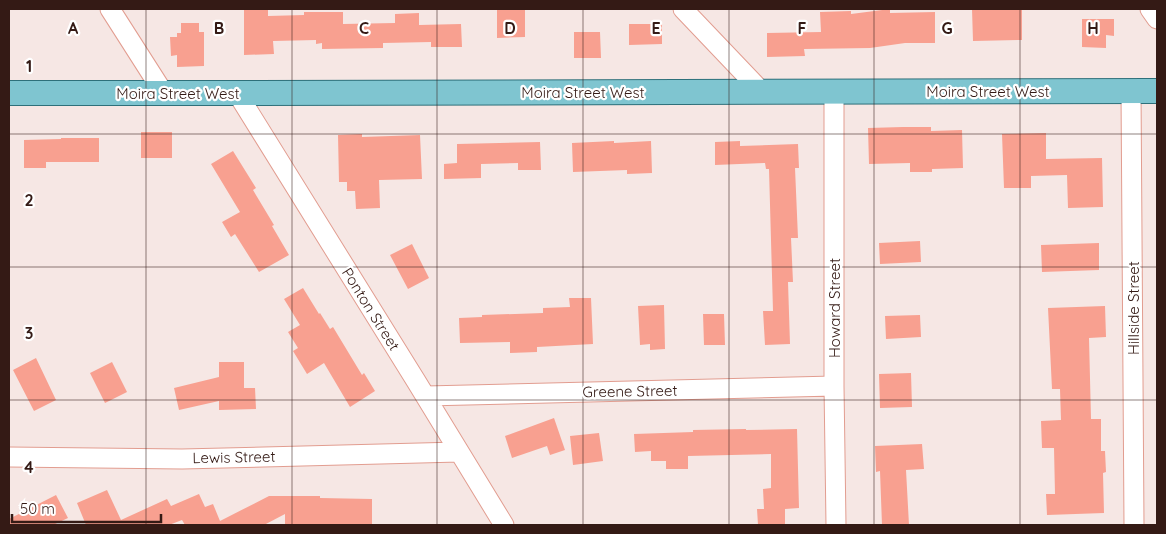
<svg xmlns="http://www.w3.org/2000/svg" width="1166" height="534" font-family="Quicksand,sans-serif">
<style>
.building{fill:#f8a090}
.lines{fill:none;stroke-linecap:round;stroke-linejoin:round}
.minor-casing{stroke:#e29d90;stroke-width:21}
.major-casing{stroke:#2e707a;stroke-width:26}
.minor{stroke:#fff;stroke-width:19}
.major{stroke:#7fc5d0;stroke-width:24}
.grid{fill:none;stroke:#341a15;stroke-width:1;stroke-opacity:0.55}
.labels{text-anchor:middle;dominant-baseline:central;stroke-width:4.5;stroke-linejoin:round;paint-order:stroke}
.street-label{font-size:15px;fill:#341a15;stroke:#fff}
.grid-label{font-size:16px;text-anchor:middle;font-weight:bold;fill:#341a15;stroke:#fff;stroke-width:4.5;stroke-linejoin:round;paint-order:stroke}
</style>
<rect width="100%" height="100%" fill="#f6e7e4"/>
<path class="building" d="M244,9h24v7l36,-1v-3h39v12l52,-1v-9l24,-1v12l42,-1 1,23h-31v-5l-48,1v5l-61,1v-6l-6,1v-4l-43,1 1,13 -30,1z
M497,9h28v28l-28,1z
M890,9v4l45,-1v31h-30l-35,5 -66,1 1,7 -38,1v-24l54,-1 -1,-20 31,-1v3z
M972,9h50v31l-49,1z
M1082,19h32v17l-8,-1v13l-24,-1z
M181,23h18v9h5v34l-27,1v-12l-6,1 -1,-19h7v-4h4z
M629,24h33v20l-33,1z
M574,32h26l1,26h-27z
M903,127h28v4l31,-1 1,38 -31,1v3h-22v-9l-41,1 -1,-36z
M141,132h31v26h-31z
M1046,133v26l56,-1 1,49 -35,1 -1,-33 -36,1v12h-27l-2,-54z
M362,134v3l58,-2 2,44 -43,1 1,28 -24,1 -1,-18h-8v-9h-8l-1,-47z
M61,138h38v24h-53v6h-22v-28l37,-1z
M614,141v2l37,-2 1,32 -25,1v-4l-54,2 -1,-29z
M740,141v5l58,-2 1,24h-4l3,70h-7l2,44h-5l2,62 -25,1 -2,-34h10l-4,-142h-3l-1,-6 -50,2v-23z
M540,142l1,28h-23v-7l-37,1v14l-37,1v-15l13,-1v-19z
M233,151l23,37 -3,2 21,35 -2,1 17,29 -30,17 -24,-38 -4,3 -9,-15 18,-10 -29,-48z
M920,241l1,21 -41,2 -1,-21z
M1099,243v27l-57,2 -1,-27z
M412,244l17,34 -21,11 -18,-34z
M303,288l16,26 1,-1 10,16 3,-2 29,48 2,-2 11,18 -25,16 -26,-44 -17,11 -14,-23 5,-3 -10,-16 12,-7 -16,-26z
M569,298h22l2,46 -56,3v5l-27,1v-11l-50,1 -1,-25 23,-1v-2l61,-2v-5l27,-1z
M664,305l1,44 -15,1v-6l-10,1 -2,-39z
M1105,306l1,31 -17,1 2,81h10v32h4l1,21 -3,1 1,40 -57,2 -1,-21h9l-1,-46h-12l-1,-27 20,-1 -1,-31h-8l-4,-81z
M703,314h21l1,31h-21z
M920,315l1,22 -35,2 -1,-23z
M36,358l20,42 -22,11 -21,-41z
M112,362l15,30 -22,11 -15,-30z
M219,362h25v26h11l1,21 -37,1v-9l-40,9 -5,-22 45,-11z
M911,373l1,34 -32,1 -1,-34z
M554,418l11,32 -15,5 -3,-9 -35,12 -7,-22z
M746,429v1l51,-1 2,79 -14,1v16h-27l-1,-16h7l-1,-20 8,-1v-34l-83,2v13h-22v-8h-15v-10l-16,1 -1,-18 59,-2v-2z
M599,433l4,28 -30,4 -3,-29z
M922,444l2,25 -18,1 3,55h-27l-2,-54 -4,1 -1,-26z
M107,490l14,30 46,-21 4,7 28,-12 6,13 8,-3 7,17 49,-25h51v2l52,1v26h-87v-11l-21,11h-79l-3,-5 -13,5h-83l-9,-22z
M56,495l12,23 -15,7h-44v-6z"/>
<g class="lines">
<defs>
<path id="minor" d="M110,9l53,83
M683,9l79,83
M1150,9l7,10
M1131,91l3,434
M834,92v294l2,139
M237,93l179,288 88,144
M426,396l408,-10
M9,457l173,2 277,-7"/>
<path id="major" d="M9,93h228l920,-2"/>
</defs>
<use href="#minor" class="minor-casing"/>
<use href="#major" class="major-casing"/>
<use href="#minor" class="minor"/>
<use href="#major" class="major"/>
</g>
<path class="grid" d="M146,9v516M292,9v516M437,9v516M583,9v516M729,9v516M874,9v516M1020,9v516M9,134h1148M9,267h1148M9,400h1148"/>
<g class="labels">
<g class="street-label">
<text x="988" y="91">Moira Street West</text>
<text x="583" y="92">Moira Street West</text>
<text x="178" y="93">Moira Street West</text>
<text transform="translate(834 308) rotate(-90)">Howard Street</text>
<text transform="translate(1133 308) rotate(-90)">Hillside Street</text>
<text transform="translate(371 309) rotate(58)">Ponton Street</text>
<text transform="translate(630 391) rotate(-1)">Greene Street</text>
<text transform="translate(234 457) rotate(-1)">Lewis Street</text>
</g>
</g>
<g class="grid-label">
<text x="73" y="34">A</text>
<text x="219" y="34">B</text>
<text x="364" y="34">C</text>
<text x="510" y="34">D</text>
<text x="656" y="34">E</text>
<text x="802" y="34">F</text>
<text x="947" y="34">G</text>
<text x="1093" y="34">H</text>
<text x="29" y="72">1</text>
<text x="29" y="206">2</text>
<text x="29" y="339">3</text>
<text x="29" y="473">4</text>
</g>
<rect width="1166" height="534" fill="none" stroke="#341a15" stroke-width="20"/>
<path d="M12 514v8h149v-8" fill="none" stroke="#341a15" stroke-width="2.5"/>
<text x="20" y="514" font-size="15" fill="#341a15" stroke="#ffffff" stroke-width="4" paint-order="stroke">50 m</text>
</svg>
